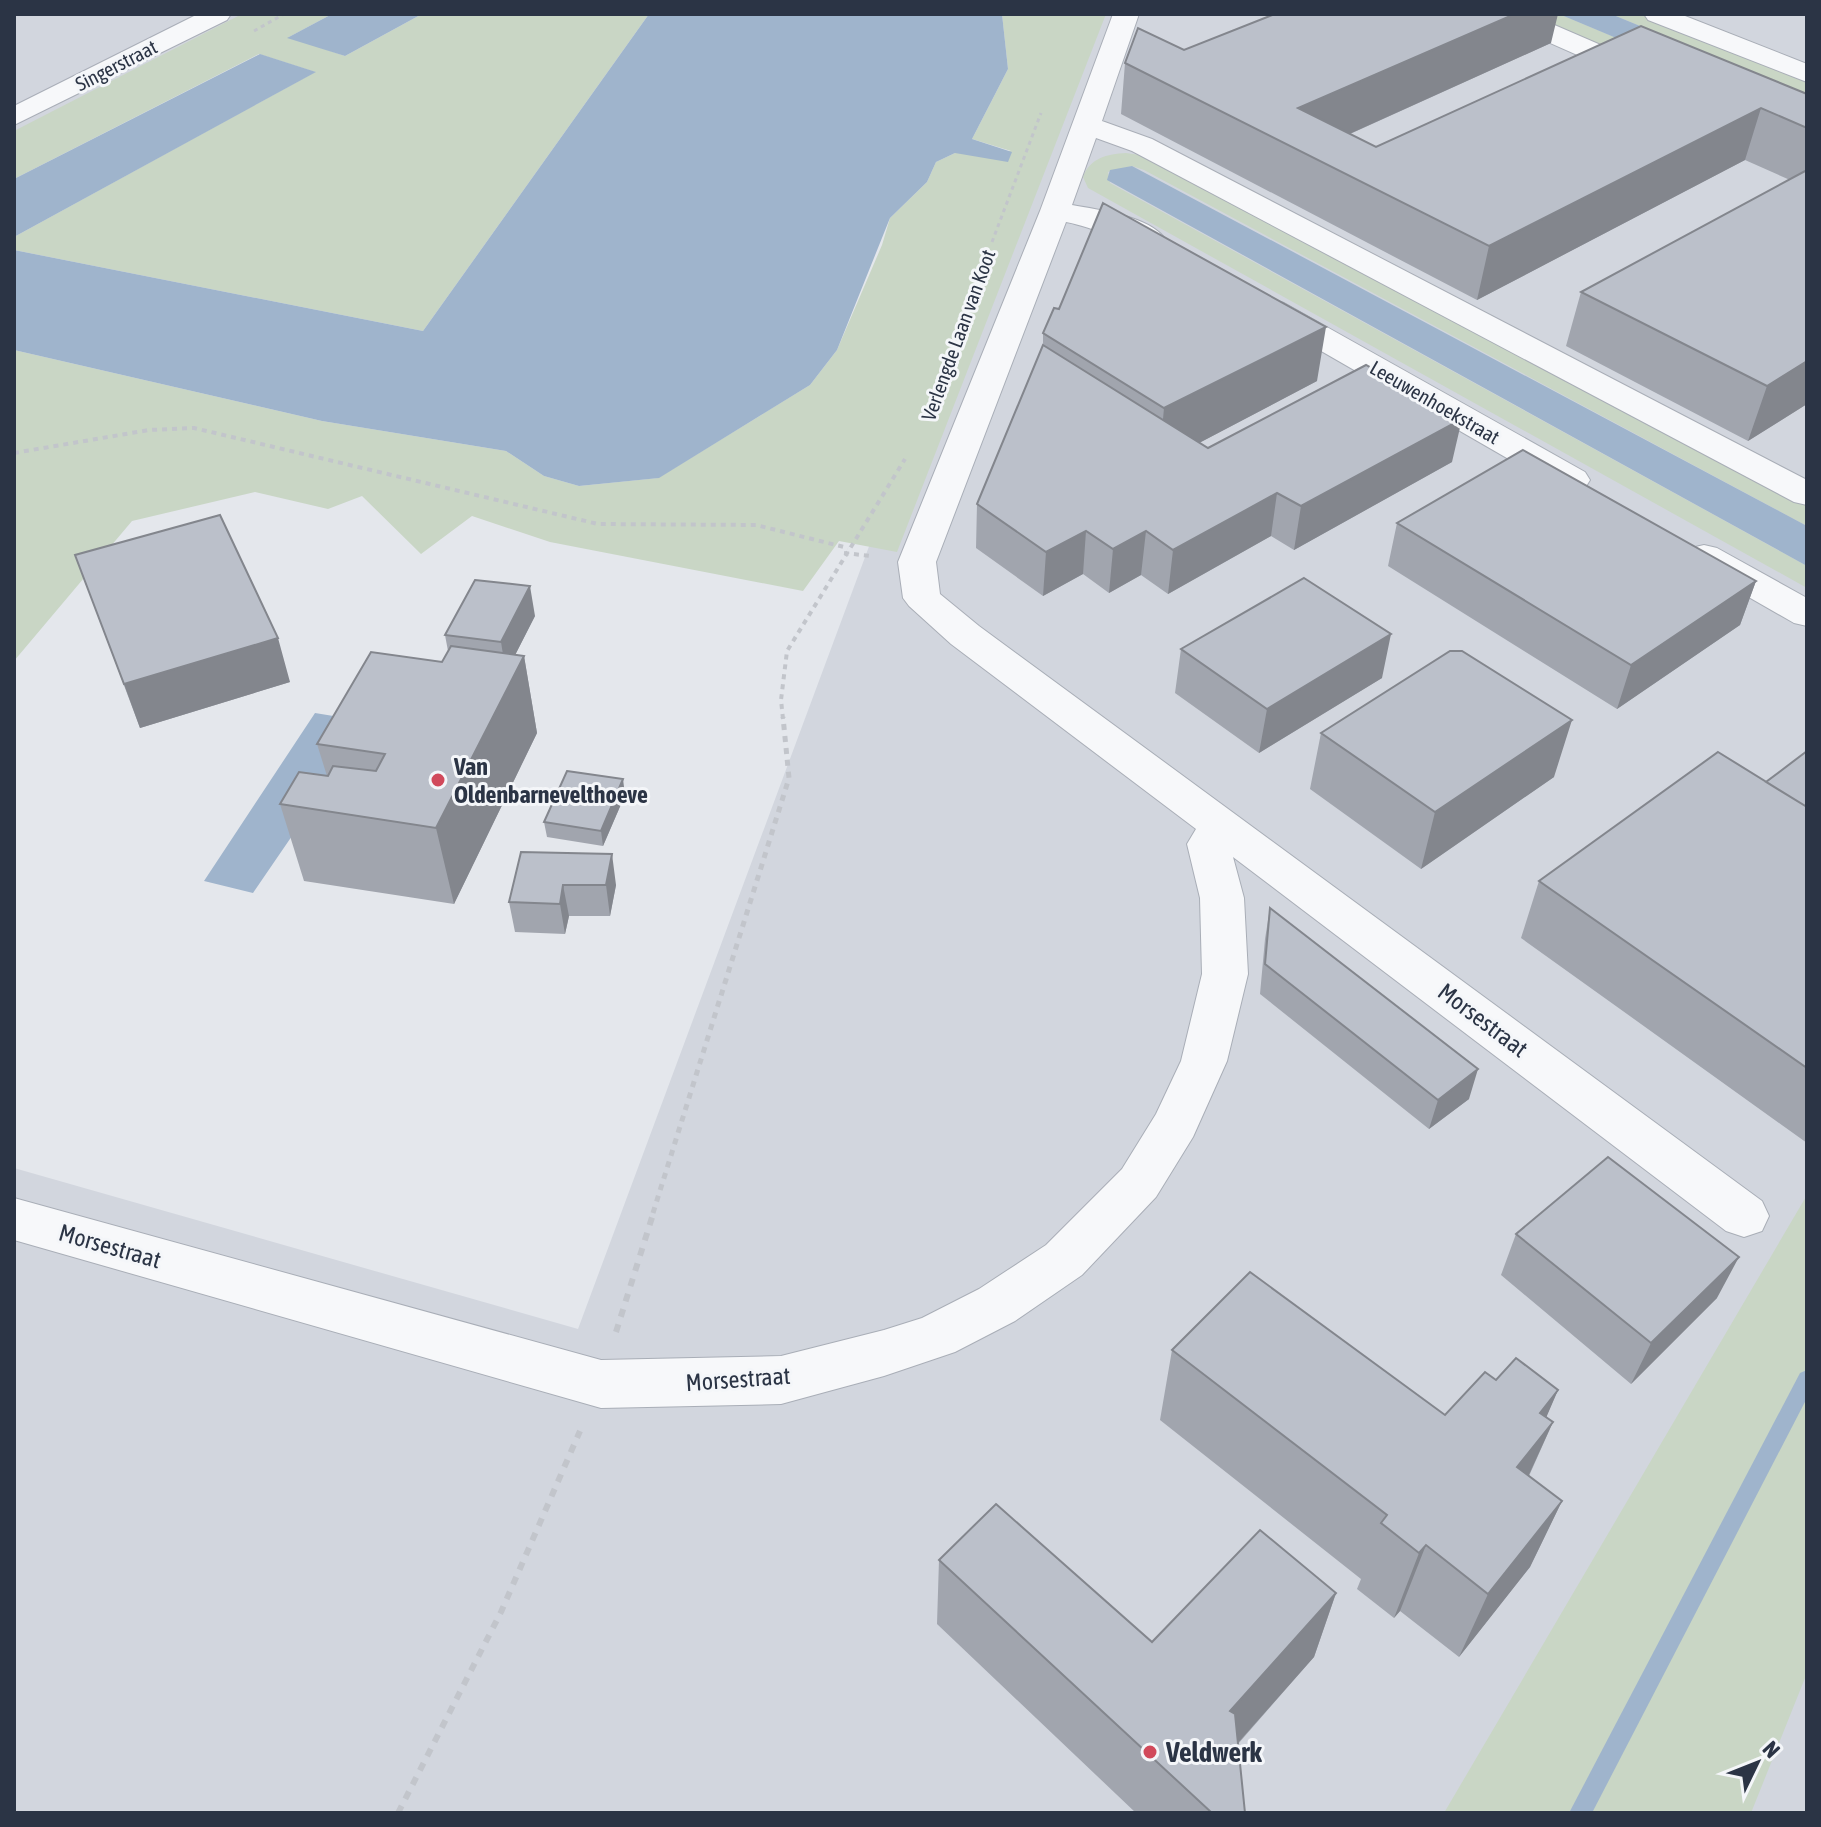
<svg xmlns="http://www.w3.org/2000/svg" width="1821" height="1827" font-family="'Asap Condensed',sans-serif">
<style>
.built{fill:#d2d6de}
.green{fill:#c9d6c5}
.water{fill:#9fb4cc}
.lines{fill:none;stroke-linecap:round;stroke-linejoin:round}
.stream{fill:#9fb4cc;fill-rule:evenodd}
.street-casing{stroke:#a9aeb7;stroke-width:2}
.path-far3{stroke:#c2c5cb;stroke-width:3;stroke-dasharray:4 4;stroke-linecap:butt}
.path-far2{stroke:#c2c5cb;stroke-width:4;stroke-dasharray:5 5;stroke-linecap:butt}
.path-far1{stroke:#c2c5cb;stroke-width:5;stroke-dasharray:6 6;stroke-linecap:butt}
.path{stroke:#c2c5cb;stroke-width:6;stroke-dasharray:8 8;stroke-linecap:butt}
.street{fill:#f7f8fa;fill-rule:evenodd}
.wall{fill:#a1a5ae}
.shaded-wall{fill:#83868d}
.building{fill:#bbc0ca;stroke:#83868d;stroke-width:2}
.poi-dot{fill:#d1495b;stroke:#f4f6f9;stroke-width:3}
.labels{text-anchor:middle;dominant-baseline:central;stroke-width:6;stroke-linejoin:round;paint-order:stroke}
.far-street-label{font-size:20px;fill:#2b3445;stroke:#f4f6f9}
.poi-label{font-size:24px;font-weight:bold;fill:#2b3445;stroke:#f4f6f9;text-anchor:start}
.street-label{font-size:24px;fill:#2b3445;stroke:#f4f6f9}
.near-poi-label{font-size:28px;font-weight:bold;fill:#2b3445;stroke:#f4f6f9;text-anchor:start}
</style>
<rect width="100%" height="100%" fill="#e4e7ec"/>
<path class="built" d="M14,14h265l-265,140z
M1067,14h740v1799h-1793v-645l564,161z"/>
<path class="green" d="M242,14h90l-43,23 56,19 77,-42h227l-226,317 -409,-81v-13l301,-165 -56,-18 -245,125v-48z
M1002,14h104l-209,538 -58,-11 -36,50 -253,-49 -78,-26 -51,38 -59,-58 -34,13 -73,-17 -123,29 -118,140v-311l308,71 184,30 38,25 35,10 79,-8 152,-93 27,-35 45,-105 8,-27 37,-36 9,-20 19,-9 56,-2 -39,-12 36,-70z
M1528,14h31l248,103v14z
M1611,14h30l166,68v13z
M1126,153l21,3 660,347v23l-663,-356 -12,-4 -24,6 2,11 697,383v22l-719,-400 -5,-11c7,-19 24,-23 43,-24z
M1807,1195v478l-56,140h-307z"/>
<path class="water" d="M332,14h90l-77,42 -58,-18z
M649,14h353l6,55 -36,70 40,13 -4,10 -53,-9 -19,9 -9,20 -37,36 -53,132 -27,35 -151,93 -80,8 -35,-10 -38,-25 -184,-30 -308,-71v-100l409,81z
M1559,14h52l196,81 -112,-24z
M260,54l56,18 -302,165v-58z
M1132,166l675,360v40l-700,-386 3,-10z
M315,713l55,9 -117,171 -49,-12z"/>
<g class="lines">
<path class="stream" d="M1807,1370v28l-215,415h-23l231,-440z"/>
<defs>
<path id="street" d="M198,14h33l-4,6 -213,105v-19z
M1113,14h26l-37,107 50,18 655,341v25l-13,-3 -662,-351 -36,-13 -24,67c27,5 78,11 94,35l-4,7c-20,4 -70,-21 -96,-25l-130,340 4,32 39,32 783,575 7,15 -7,15 -18,6 -18,-6 -493,-374 11,41 4,76 -21,87 -34,76 -37,60 -74,78 -67,46 -60,31 -71,24 -103,28 -180,4 -587,-168v-42l587,162 180,-4 103,-26 38,-12 57,-29 67,-44 76,-76 34,-55 25,-53 21,-87 -2,-76 -13,-54 9,-15 -245,-185 -42,-38 -6,-8 -5,-36 142,-351z
M1494,14h35l125,54 4,6 -4,6h-20l-136,-60z
M1644,14h36l127,50v18l-159,-62z
M1273,300l11,3 301,169 5,8 -5,8 -13,3 -13,-3 -297,-171 -5,-7 5,-7z
M1704,545l13,3 90,50v28l-13,-3 -103,-59 -5,-8 5,-8z"/>
</defs>
<use href="#street" class="street-casing"/>
<path class="path-far3" d="M254,31l30,-17
M992,242l49,-129"/>
<path class="path-far2" d="M14,453l135,-23 45,-2 404,96 158,1 92,23
M844,553l27,3
M783,719l-2,-19 6,-49 118,-192"/>
<path class="path-far1" d="M653,1213l136,-435 -6,-61"/>
<path class="path" d="M616,1332l38,-121
M398,1813l103,-201 79,-181"/>
<use href="#street" class="street"/>
</g>
<path class="wall" d="M1551,43l-201,91 26,13 431,-53v310l-59,37 -182,-95 15,-54 209,-112 -45,-20 -268,140 -356,-186 4,-51 59,-13z
M1043,333l274,48 -118,62 9,5 244,14 -158,88 -23,-14 -103,58 -27,-19 -32,18 -26,-19 -40,22 -67,-48 1,-44 66,-159z
M1397,523l359,58 -16,44 -123,84 -229,-143z
M75,555l215,127 -150,46z
M535,616l-20,39 9,1 13,77 -83,171 -150,-23 -24,-77 47,-28 -10,-32 125,-82 6,-11 -3,-16z
M1181,649l201,29 -123,75 -84,-60z
M1321,733l233,44 -133,92 -111,-80z
M1807,751v392l-286,-205 18,-57 227,-99z
M625,795l-22,51 -56,-9 -3,-15z
M521,852l95,33 -6,31h-41l-4,18 -50,-2 -6,-30z
M1270,908l199,191 -40,30 -169,-135 5,-55z
M1516,1234l201,64 -86,86 -130,-109z
M1172,1350l273,65 51,-35 62,10 -12,27 7,5 -24,54 33,25 -32,66 -71,90 -59,-46 -6,7 -37,-29 4,-10 -201,-159z
M939,1560l213,82 184,-49 -22,64 -76,87 7,69h-109l-199,-189z"/>
<path class="shaded-wall" d="M1515,14h43l-7,29 -246,111 -7,-46z
M1761,108l-16,52 -268,140 12,-54z
M1326,327l-9,54 -158,83 5,-56z
M1807,361v43l-59,37 19,-55z
M1462,419l-10,43 -158,88 7,-44z
M1277,493l-6,43 -103,58 5,-44z
M1086,531l-3,43 -40,22 3,-44z
M1146,531l-5,44 -32,18 4,-44z
M1756,581l-16,44 -123,84 14,-44z
M530,586l5,30 -29,57 -5,-31z
M1391,634l-9,44 -123,75 8,-44z
M278,638l12,44 -150,46 -16,-44z
M524,656l13,77 -83,171 -18,-76z
M1572,720l-18,57 -133,92 14,-57z
M623,779l2,16 -22,51 -2,-15z
M612,854l4,31 -6,31 -4,-31z
M563,885l6,31 -4,18 -5,-30z
M1478,1069l-9,30 -40,30 9,-29z
M1739,1257l-22,41 -86,86 20,-41z
M1558,1390l-24,56 19,-24 -31,68 -35,44 53,-121z
M1562,1501l-32,66 -71,90 29,-63z
M1426,1545l-26,66 -6,7 25,-65z
M1336,1593l-22,64 -101,114 17,-60z"/>
<path class="building" d="M1275,14h240l-217,94 78,39 265,-121 166,68v34l-46,-20 -272,138 -364,-183 13,-35 46,22z
M1807,170v191l-40,25 -186,-94z
M1103,203l223,124 -162,81 -121,-75 11,-25 5,1z
M1043,345l165,103 158,-83 96,54 -161,87 -24,-13 -104,57 -27,-19 -33,18 -27,-18 -40,21 -69,-48z
M1523,450l233,131 -125,84 -234,-142z
M220,515l58,123 -154,46 -49,-129z
M1304,578l87,56 -124,75 -86,-60z
M475,580l55,6 -29,56 -56,-7z
M451,646l73,10 -88,172 -156,-24 19,-32 29,4 5,-10 43,5 9,-17 -68,-10 54,-92 71,10z
M1450,651h12l110,69 -137,92 -114,-79z
M1807,751v56l-41,-25z
M1718,752l89,55v261l-268,-187z
M567,771l56,8 -22,52 -57,-9z
M521,852l91,2 -6,31h-43l-3,19 -51,-2z
M1270,908l208,161 -40,31 -173,-136z
M1608,1157l131,100 -88,86 -135,-109z
M1250,1272l195,143 40,-43 11,8 20,-22 42,32 -18,23 13,9 -36,45 45,34 -74,93 -62,-49 -7,8 -38,-30 6,-8 -215,-165z
M996,1504l156,138 108,-112 76,63 -106,118 5,3 10,99h-33l-273,-253z"/>
<g class="poi-dot">
<circle cx="438" cy="780" r="8"/>
<circle cx="1150" cy="1752" r="8"/>
</g>
<g class="labels">
<g class="far-street-label">
<text transform="translate(116 65) rotate(-27)">Singerstraat</text>
<text transform="translate(958 335) rotate(-70)">Verlengde Laan van Koot</text>
<text transform="translate(1435 402) rotate(30)">Leeuwenhoekstraat</text>
</g>
<g class="poi-label">
<text x="454" y="766">Van<tspan x="454" dy="28">Oldenbarnevelthoeve</tspan></text>
</g>
<g class="street-label">
<text transform="translate(1483 1020) rotate(37)">Morsestraat</text>
<text transform="translate(110 1246) rotate(16)">Morsestraat</text>
<text transform="translate(738 1379) rotate(-4)">Morsestraat</text>
</g>
<g class="near-poi-label">
<text x="1166" y="1752">Veldwerk</text>
</g>
</g>
<rect width="1821" height="1827" fill="none" stroke="#2b3445" stroke-width="32"/>
<g transform="translate(1757 1763) rotate(47)" stroke="#f4f6f9" stroke-width="6" paint-order="stroke">
<path d="M0-6L14 30L0 20L-14 30Z" fill="#2b3445"/>
<text y="-12" font-size="22" font-weight="bold" text-anchor="middle" fill="#2b3445">N</text>
</g>
</svg>
